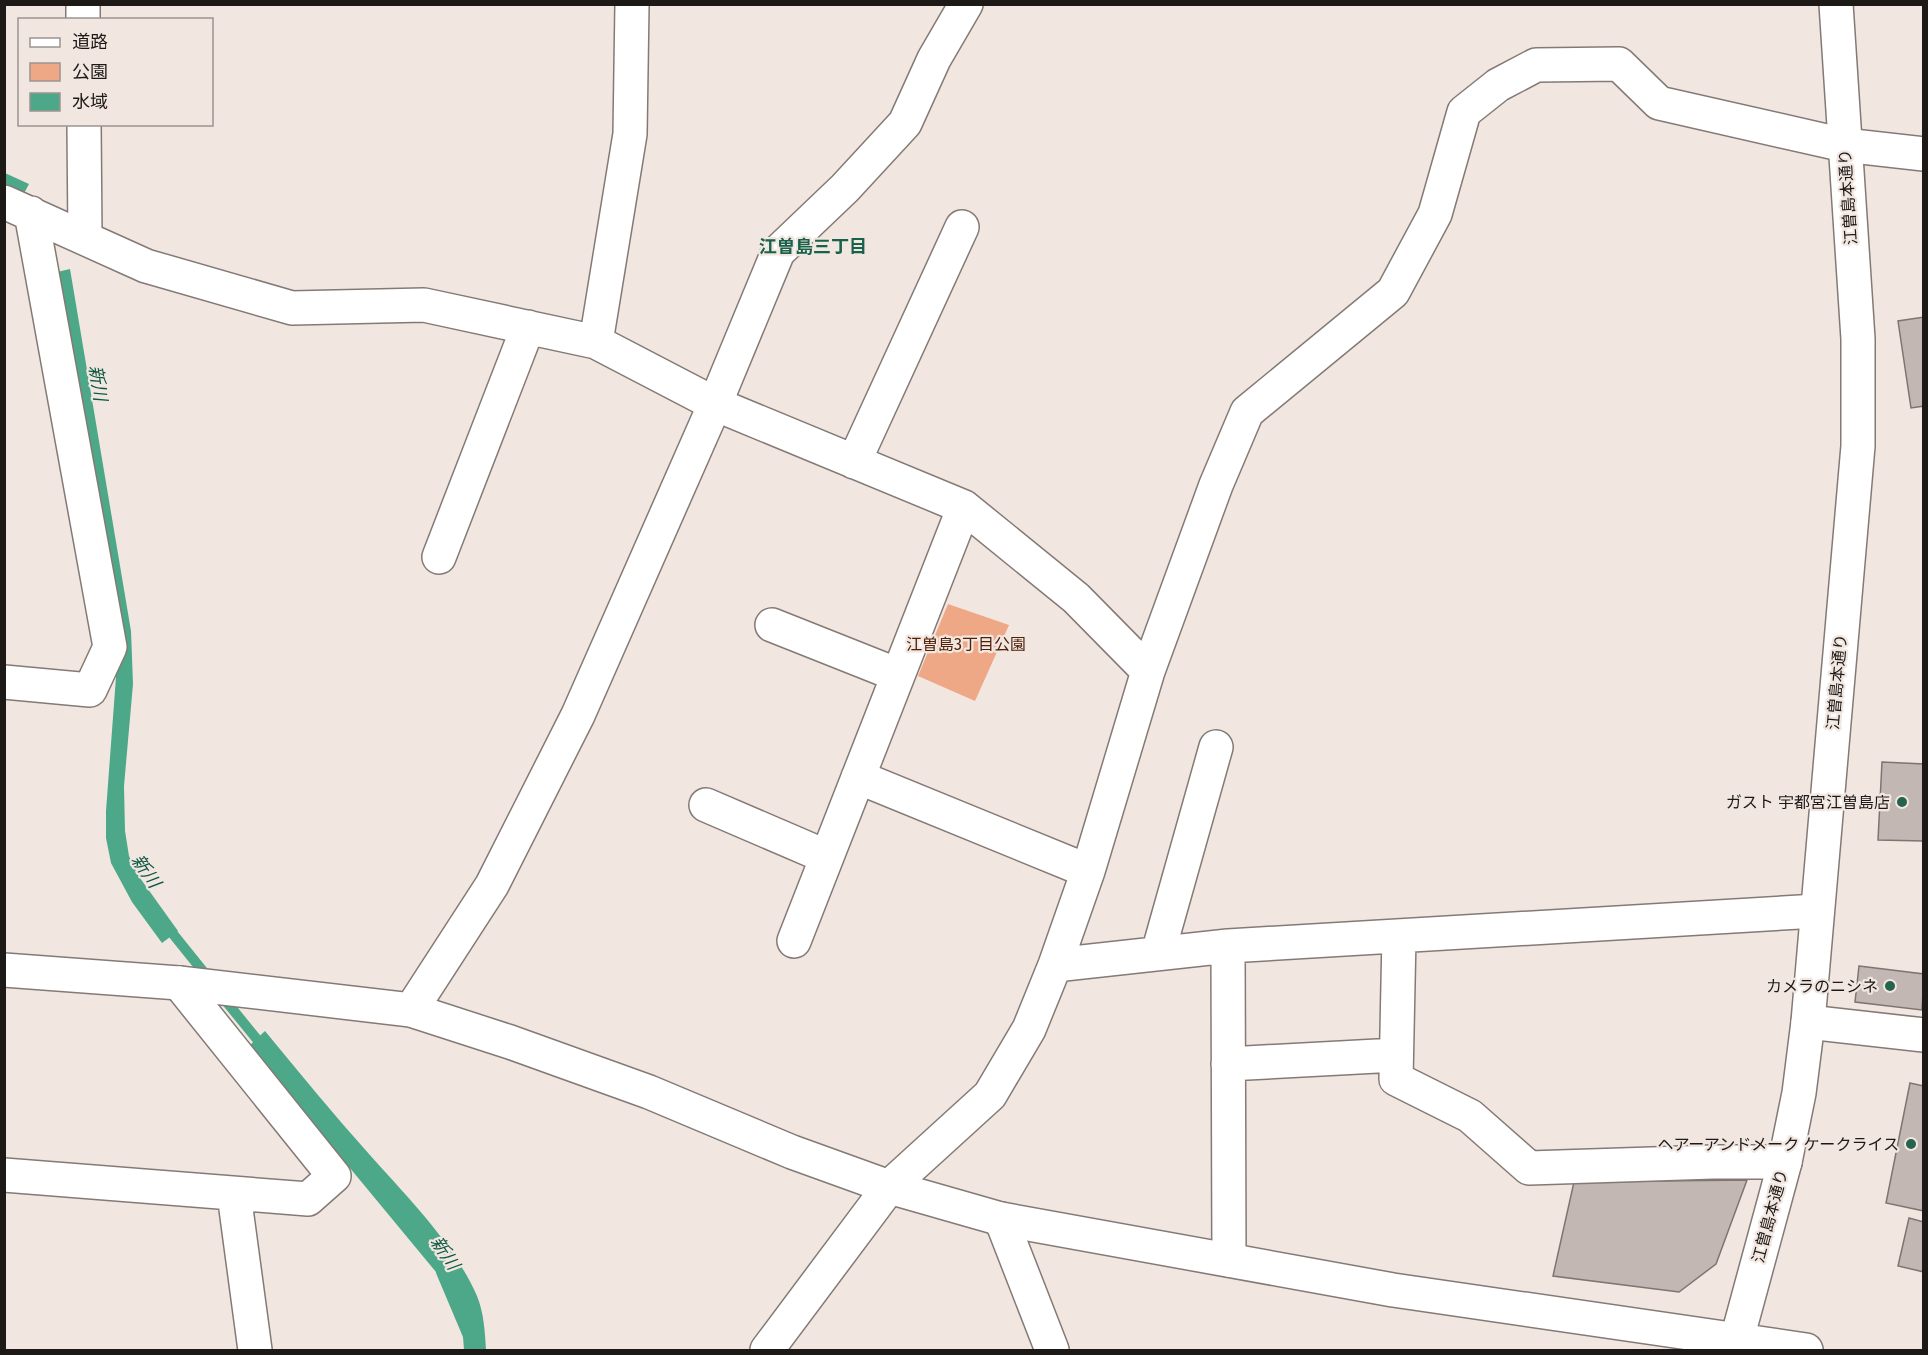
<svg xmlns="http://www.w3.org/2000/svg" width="1928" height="1355" font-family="'Fira Sans','Noto Sans JP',sans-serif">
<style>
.green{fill:#efa886}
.water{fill:#4ca888}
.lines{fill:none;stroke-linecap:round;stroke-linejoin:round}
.stream{stroke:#4ca888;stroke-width:10}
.building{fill:#c2b7b2;stroke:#7f7570;stroke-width:1.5}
.minor-casing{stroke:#847a75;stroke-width:36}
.tertiary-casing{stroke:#847a75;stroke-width:36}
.minor{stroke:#fff;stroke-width:33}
.tertiary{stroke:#fff;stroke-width:33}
.poi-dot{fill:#26634f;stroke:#f1e6e0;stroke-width:2}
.labels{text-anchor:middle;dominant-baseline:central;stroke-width:4.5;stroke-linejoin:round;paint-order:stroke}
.street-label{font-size:16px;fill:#1c1917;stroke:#f1e6e0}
.park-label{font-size:16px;fill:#4e2006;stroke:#f1e6e0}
.poi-label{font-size:16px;fill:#1c1917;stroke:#f1e6e0;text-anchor:end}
.neighbourhood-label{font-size:18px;font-weight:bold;fill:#18624c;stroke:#f1e6e0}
.water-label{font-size:18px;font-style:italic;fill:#0c5842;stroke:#f1e6e0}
</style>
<rect width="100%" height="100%" fill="#f1e6e0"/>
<path class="green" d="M948,604l61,21 -34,76 -57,-25z"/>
<path class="water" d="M5,173l24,11 -8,15 -16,-8z
M70,269l61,362 2,53 -9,102 1,45 4,25 11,22 38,53 -16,12 -30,-41 -21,-39 -5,-25v-27l10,-134v-35l-59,-370z
M265,1031c34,41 68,83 104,123 39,44 84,88 108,142 7,17 8,37 9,54h-22l-3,-40 -6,-15 -206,-249z"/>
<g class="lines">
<path class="stream" d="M165,924l45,56
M221,995l43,53
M441,1272l30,71 -1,7"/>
</g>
<path class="building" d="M1924,317v89l-13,2 -13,-87z
M1882,762l42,2v77l-46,-1z
M1859,966l65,8 -2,36 -67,-8z
M1910,1083l14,3v125l-38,-8z
M1747,1180l-31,84 -37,28 -126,-16 21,-94z
M1909,1218l15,4v50l-26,-6z"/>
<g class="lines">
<defs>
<path id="minor" d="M83,4v16
M84,124l1,114
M4,202l142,64 146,42 132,-3 172,37 119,62 249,103 112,91 72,73
M596,342l34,-208 2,-130
M854,462l108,-235
M439,557l89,-230
M772,625l126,50
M4,682l86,8 20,-43 -79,-434
M858,777l230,94
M706,805l121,52
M1399,936l-3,143 74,37 59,52 184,-6h72
M794,941l170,-434
M1228,946l1,314
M1158,953l58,-206
M1055,965l173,-19 589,-35
M411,1010l81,-125 86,-170 137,-311 63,-152 67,-64 60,-65 29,-64 32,-55
M1808,1022l116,13
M1228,1064l168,-9
M4,1175l304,24 26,-23 -155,-193
M234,1194l21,156
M1001,1219l51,131
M767,1350l122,-163 101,-92 39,-66 26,-64 33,-94 60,-200 68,-186 31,-73 146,-120 42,-78 29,-102 34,-27 38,-20 83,-1 40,39 185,42 80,9"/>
<path id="tertiary" d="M4,970l175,13 232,27 99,32 139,50 143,60 97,35 112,32 392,71 413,60
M1734,1350l51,-188 14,-69 9,-71 50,-576v-107l-22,-335"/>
</defs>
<use href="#minor" class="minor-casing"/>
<use href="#tertiary" class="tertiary-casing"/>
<use href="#minor" class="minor"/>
<use href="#tertiary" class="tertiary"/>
</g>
<g class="poi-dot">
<circle cx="1902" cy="802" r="6"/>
<circle cx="1890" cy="986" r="6"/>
<circle cx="1911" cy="1144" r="6"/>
</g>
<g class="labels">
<g class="street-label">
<text transform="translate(1848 197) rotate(-94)">江曽島本通り</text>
<text transform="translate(1837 682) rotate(-85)">江曽島本通り</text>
<text transform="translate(1770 1216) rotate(-75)">江曽島本通り</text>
</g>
<g class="park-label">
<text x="966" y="644">江曽島3丁目公園</text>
</g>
<g class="poi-label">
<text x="1890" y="802">ガスト 宇都宮江曽島店</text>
<text x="1878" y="986">カメラのニシネ</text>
<text x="1899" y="1144">ヘアーアンドメーク ケークライス</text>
</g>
<g class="neighbourhood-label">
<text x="813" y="247">江曽島三丁目</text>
</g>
<g class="water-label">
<text transform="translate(98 383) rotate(81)">新川</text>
<text transform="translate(146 871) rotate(55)">新川</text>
<text transform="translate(445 1253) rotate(56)">新川</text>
</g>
</g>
<rect width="1928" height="1355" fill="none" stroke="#1c1917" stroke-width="12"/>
<rect x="18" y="18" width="195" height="108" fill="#f1e6e0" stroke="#9c9490" stroke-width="1.5"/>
<rect x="30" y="38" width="30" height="9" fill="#ffffff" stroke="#9c9490" stroke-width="1.5"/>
<text x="72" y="48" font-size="18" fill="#1c1917">道路</text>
<rect x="30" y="63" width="30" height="18" fill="#efa886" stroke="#9c9490" stroke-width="1.5"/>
<text x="72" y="78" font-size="18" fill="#1c1917">公園</text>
<rect x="30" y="93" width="30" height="18" fill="#4ca888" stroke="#9c9490" stroke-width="1.5"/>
<text x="72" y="108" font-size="18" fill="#1c1917">水域</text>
</svg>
